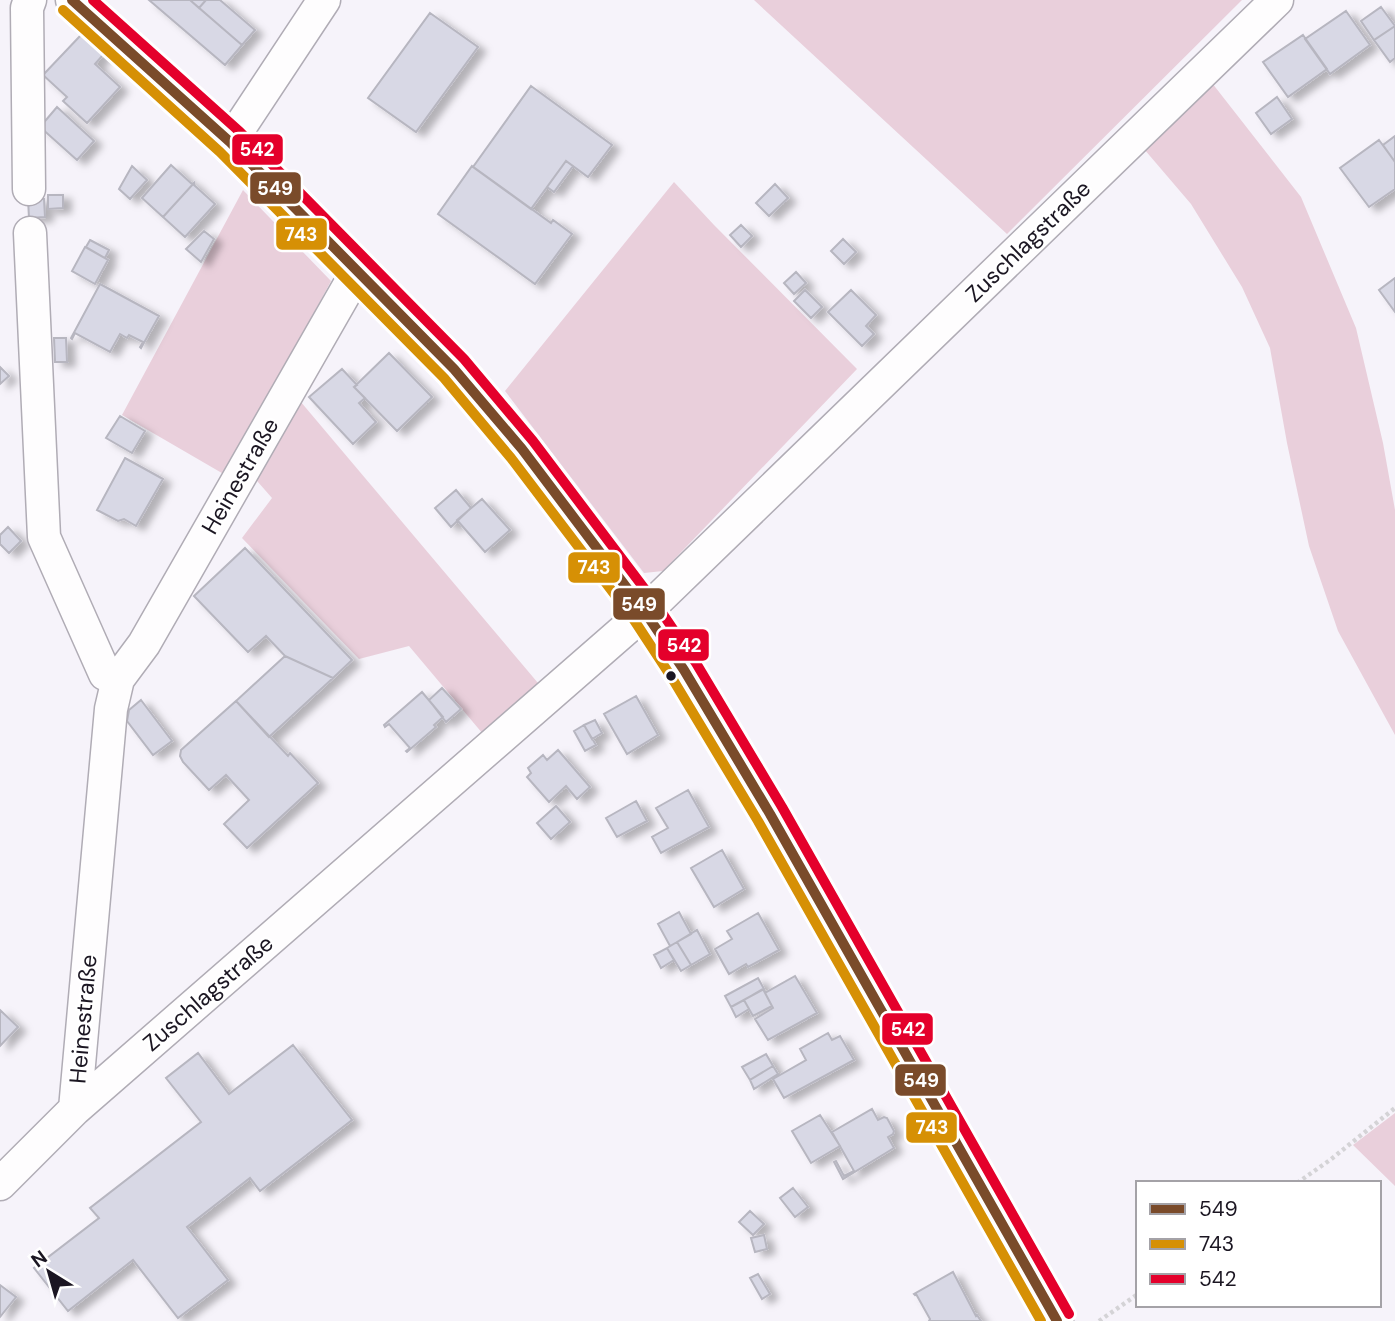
<svg xmlns="http://www.w3.org/2000/svg" width="1395" height="1321" font-family="'DM Sans',sans-serif">
<style>
.green{fill:#e9cfdb}
.building{fill:#d8d8e5;stroke:#b7b6c0;stroke-width:2;filter:url(#shadow)}
.lines{fill:none;stroke-linecap:round;stroke-linejoin:round}
.minor-casing{stroke:#b0acb5;stroke-width:35}
.path{stroke:#d4d3d6;stroke-width:4.5;stroke-dasharray:3.5 3.5;stroke-linecap:butt}
.minor{stroke:#fefdfe;stroke-width:32}
.bus-1-casing{stroke:#fff;stroke-width:16}
.bus-2-casing{stroke:#fff;stroke-width:16}
.bus-3-casing{stroke:#fff;stroke-width:16}
.bus-1{stroke:#7a4b2a;stroke-width:10}
.bus-2{stroke:#d69005;stroke-width:10}
.bus-3{stroke:#e4002b;stroke-width:10}
.bus-dot{fill:#1b1622;stroke:#fff;stroke-width:2.5}
.labels{text-anchor:middle;dominant-baseline:central;stroke-width:5;stroke-linejoin:round;paint-order:stroke}
.street-label{font-size:23px;fill:#1b1622;stroke:#fff}
.line-badge{stroke:#fff;stroke-width:2.5}
.badge-label{font-size:19px;text-anchor:middle;font-weight:bold;fill:#fff}
</style>
<defs>
<filter id="shadow"><feDropShadow dx="8" dy="4.5" stdDeviation="3.5" flood-color="#0004"/></filter>
</defs>
<rect width="100%" height="100%" fill="#f6f3fa"/>
<path class="green" d="M754,0h488l-235,234z
M1212,83l89,114 55,131 27,115 12,67v225l-57,-104 -29,-85 -22,-103 -17,-95 -28,-61 -51,-83 -47,-55z
M674,182l40,43 143,144 -194,202 -19,2 -139,-182z
M243,190l88,91 -104,195 -105,-61z
M295,395l243,288 -55,51 -74,-88 -50,13 -117,-121 30,-40 -22,-25z
M1395,1113v73l-42,-41z"/>
<path class="building" d="M149,0h41l52,45 -17,20z
M190,0h16l-7,8z
M206,0h14l35,30 -13,15 -43,-37z
M1381,7l14,19 -21,14 -13,-19z
M1346,11l24,34 -40,29 -25,-35z
M430,13l48,34 -62,85 -48,-34z
M1395,26v32l-5,4 -16,-22z
M81,35l22,20 -8,9 25,23 -33,36 -24,-22 4,-4 -24,-22z
M1303,35l24,34 -39,28 -25,-35z
M531,86l81,59 -24,32 -22,-16 -35,48 -58,-42z
M1277,97l15,22 -21,15 -15,-21z
M57,107l37,34 -17,19 -37,-33z
M1395,136v26l-12,-17z
M1379,140l16,22v27l-26,18 -29,-39z
M566,161l7,5 -19,26 -7,-5z
M171,165l21,19 2,-1 -31,34 -21,-19z
M132,166l15,14 -17,19 -11,-10z
M472,166l79,57 2,-3 19,14 -37,50 -97,-70z
M194,183v2l21,19 -30,33 -22,-20z
M775,184l13,14 -19,18 -13,-13z
M48,195h15v13l-15,1z
M28,199h16l1,18 -16,1z
M741,225l11,11 -11,11 -11,-12z
M204,231l10,8 -13,23 -15,-13z
M843,239l13,13 -12,12 -13,-13z
M90,240l19,10 -4,8 -19,-11z
M85,247l23,13 -13,24 -23,-13z
M796,272l10,11 -12,11 -10,-11z
M1395,278v34l-16,-22z
M100,284l59,32 -18,32 -1,-1 3,-5 -14,-7 -2,3 -7,-4 -10,18 -35,-19 -3,6 -1,-1z
M805,290l17,17 -11,11 -17,-17z
M851,290l25,25 -10,11 8,8 -12,12 -34,-34z
M54,338h12l1,24h-12z
M389,353l43,44 -35,34 -43,-44z
M0,367l9,9 -9,8z
M342,369l15,16 -3,2 11,11 -6,5 17,19 -23,22 -44,-47z
M120,416l25,15 -13,22 -26,-15z
M125,458l38,21 -27,47 -12,-7 -6,2 -21,-11z
M456,490l15,18 -20,19 -16,-19z
M482,499l28,31 -25,22 -28,-32z
M8,527l13,14 -12,12 -9,-9v-9z
M245,548l107,112 -19,18 -48,-22 -19,-20 -18,16 -54,-56z
M285,656l48,22 -64,59 -33,-36z
M442,688l19,21 -15,13 -17,-22z
M422,692l21,25 -9,8 2,2 -29,25 -1,-1 4,-3 -21,-24 -4,3 -1,-2z
M636,696l22,39 -31,19 -23,-40z
M141,700l31,41 -19,14 -26,-34 2,-11z
M236,701l52,55 2,-3 28,30 -71,65 -23,-24 25,-24 -23,-25 -17,15 -26,-28 -3,-6 1,-6z
M595,720l7,13 -10,6 -8,-14z
M584,725l12,20 -11,6 -11,-20z
M558,750l32,37 -13,12 -11,-13 -17,16 -22,-25 4,-4 -3,-5 15,-13 4,5z
M688,790l21,37 -48,26 -9,-16 16,-9 -12,-20z
M636,801l11,20 -30,16 -11,-19z
M556,806l14,16 -19,17 -14,-16z
M722,850l22,39 -30,18 -23,-39z
M679,912l12,22 -21,12 -12,-22z
M758,913l21,37 -31,17 -2,-3 -17,10 -14,-25 17,-10 -5,-8z
M697,930l13,24 -19,11 -14,-23z
M677,942l14,23 -10,6 -14,-23z
M667,948l7,12 -13,8 -7,-13z
M795,976l22,37 -49,27 -13,-21 18,-11 -8,-15z
M758,978l6,11 -33,18 -6,-11z
M763,989l9,17 -19,10 -9,-16z
M744,1000l5,9 -13,8 -5,-10z
M0,1010l18,17 -18,19z
M828,1033l4,7 8,-4 14,24 -70,38 -11,-19 33,-19 -6,-11z
M293,1045l59,75 -92,71 -10,-13 -63,49 41,53 -50,38 -45,-58 -65,51 -34,-43 65,-50 -9,-10 111,-86 -35,-44 32,-25 31,41z
M766,1054l7,12 -23,14 -8,-13z
M773,1066l5,8 -24,15 -4,-9z
M872,1109l6,11 6,-3 3,1 7,13 -1,3 -5,3 6,11 -51,31 -9,-17 2,-1 8,15 10,-5 -22,-39z
M820,1115l20,31 -29,17 -19,-32z
M793,1188l15,19 -13,10 -15,-19z
M750,1211l14,13 -11,11 -14,-13z
M764,1235l3,14 -12,3 -4,-14z
M953,1272l23,44 1,-1 4,6h-52l1,-2 -14,-25 -1,1 -1,-1z
M758,1274l12,20 -8,5 -12,-21z
M0,1285l16,12 -16,20z"/>
<g class="lines">
<defs>
<path id="minor" d="M72,0l158,142 224,227 68,80 123,163 39,58 86,144 287,507
M230,142l94,-142
M29,189l-2,-181 3,-8
M30,233l14,304 61,137 13,5
M75,1109l36,-400 7,-30 26,-35 214,-374
M0,1184l75,-75 570,-497 632,-612"/>
</defs>
<use href="#minor" class="minor-casing"/>
<path class="path" d="M1297,1183l33,-23 65,-52
M1099,1321l39,-27"/>
<use href="#minor" class="minor"/>
<defs>
<path id="bus-1" d="M72,0l158,142 224,227 68,80 123,163 39,58 86,144 287,507"/>
<path id="bus-2" d="M63,10l157,142 224,226 67,80 123,162 38,58 86,143 283,500"/>
<path id="bus-3" d="M93,0l147,132 224,227 69,82 123,163 40,59 86,144 287,507"/>
</defs>
<use href="#bus-1" class="bus-1-casing"/>
<use href="#bus-2" class="bus-2-casing"/>
<use href="#bus-3" class="bus-3-casing"/>
<use href="#bus-1" class="bus-1"/>
<use href="#bus-2" class="bus-2"/>
<use href="#bus-3" class="bus-3"/>
</g>
<circle class="bus-dot" cx="671" cy="676" r="6"/>
<g class="labels">
<g class="street-label">
<text transform="translate(1028 241) rotate(-44)">Zuschlagstraße</text>
<text transform="translate(240 476) rotate(-60)">Heinestraße</text>
<text transform="translate(208 993) rotate(-41)">Zuschlagstraße</text>
<text transform="translate(83 1019) rotate(-85)">Heinestraße</text>
</g>
</g>
<g class="line-badge">
<rect x="231" y="133" width="53" height="33" rx="7" fill="#e4002b"/>
<rect x="249" y="171" width="53" height="34" rx="7" fill="#7a4b2a"/>
<rect x="275" y="217" width="53" height="34" rx="7" fill="#d69005"/>
<rect x="567" y="551" width="54" height="33" rx="7" fill="#d69005"/>
<rect x="612" y="587" width="54" height="34" rx="7" fill="#7a4b2a"/>
<rect x="657" y="628" width="53" height="34" rx="7" fill="#e4002b"/>
<rect x="881" y="1012" width="53" height="34" rx="7" fill="#e4002b"/>
<rect x="894" y="1063" width="53" height="34" rx="7" fill="#7a4b2a"/>
<rect x="905" y="1111" width="53" height="33" rx="7" fill="#d69005"/>
</g>
<g class="badge-label">
<text x="257" y="156">542</text>
<text x="275" y="195">549</text>
<text x="301" y="241">743</text>
<text x="594" y="574">743</text>
<text x="639" y="611">549</text>
<text x="684" y="652">542</text>
<text x="908" y="1036">542</text>
<text x="921" y="1087">549</text>
<text x="932" y="1134">743</text>
</g>
<rect x="1136" y="1181" width="245" height="126" fill="#ffffff" stroke="#a4a2a7" stroke-width="2"/>
<rect x="1150" y="1204" width="35" height="10" fill="#7a4b2a" stroke="#a4a2a7" stroke-width="2"/>
<text x="1199" y="1216" font-size="21" fill="#1b1622">549</text>
<rect x="1150" y="1239" width="35" height="10" fill="#d69005" stroke="#a4a2a7" stroke-width="2"/>
<text x="1199" y="1251" font-size="21" fill="#1b1622">743</text>
<rect x="1150" y="1274" width="35" height="10" fill="#e4002b" stroke="#a4a2a7" stroke-width="2"/>
<text x="1199" y="1286" font-size="21" fill="#1b1622">542</text>
<g transform="translate(49 1272) rotate(323)" stroke="#ffffff" stroke-width="5" paint-order="stroke">
<path d="M0-5L12 26L0 18L-12 26Z" fill="#1b1622"/>
<text y="-10" font-size="19" font-weight="bold" text-anchor="middle" fill="#1b1622">N</text>
</g>
</svg>
